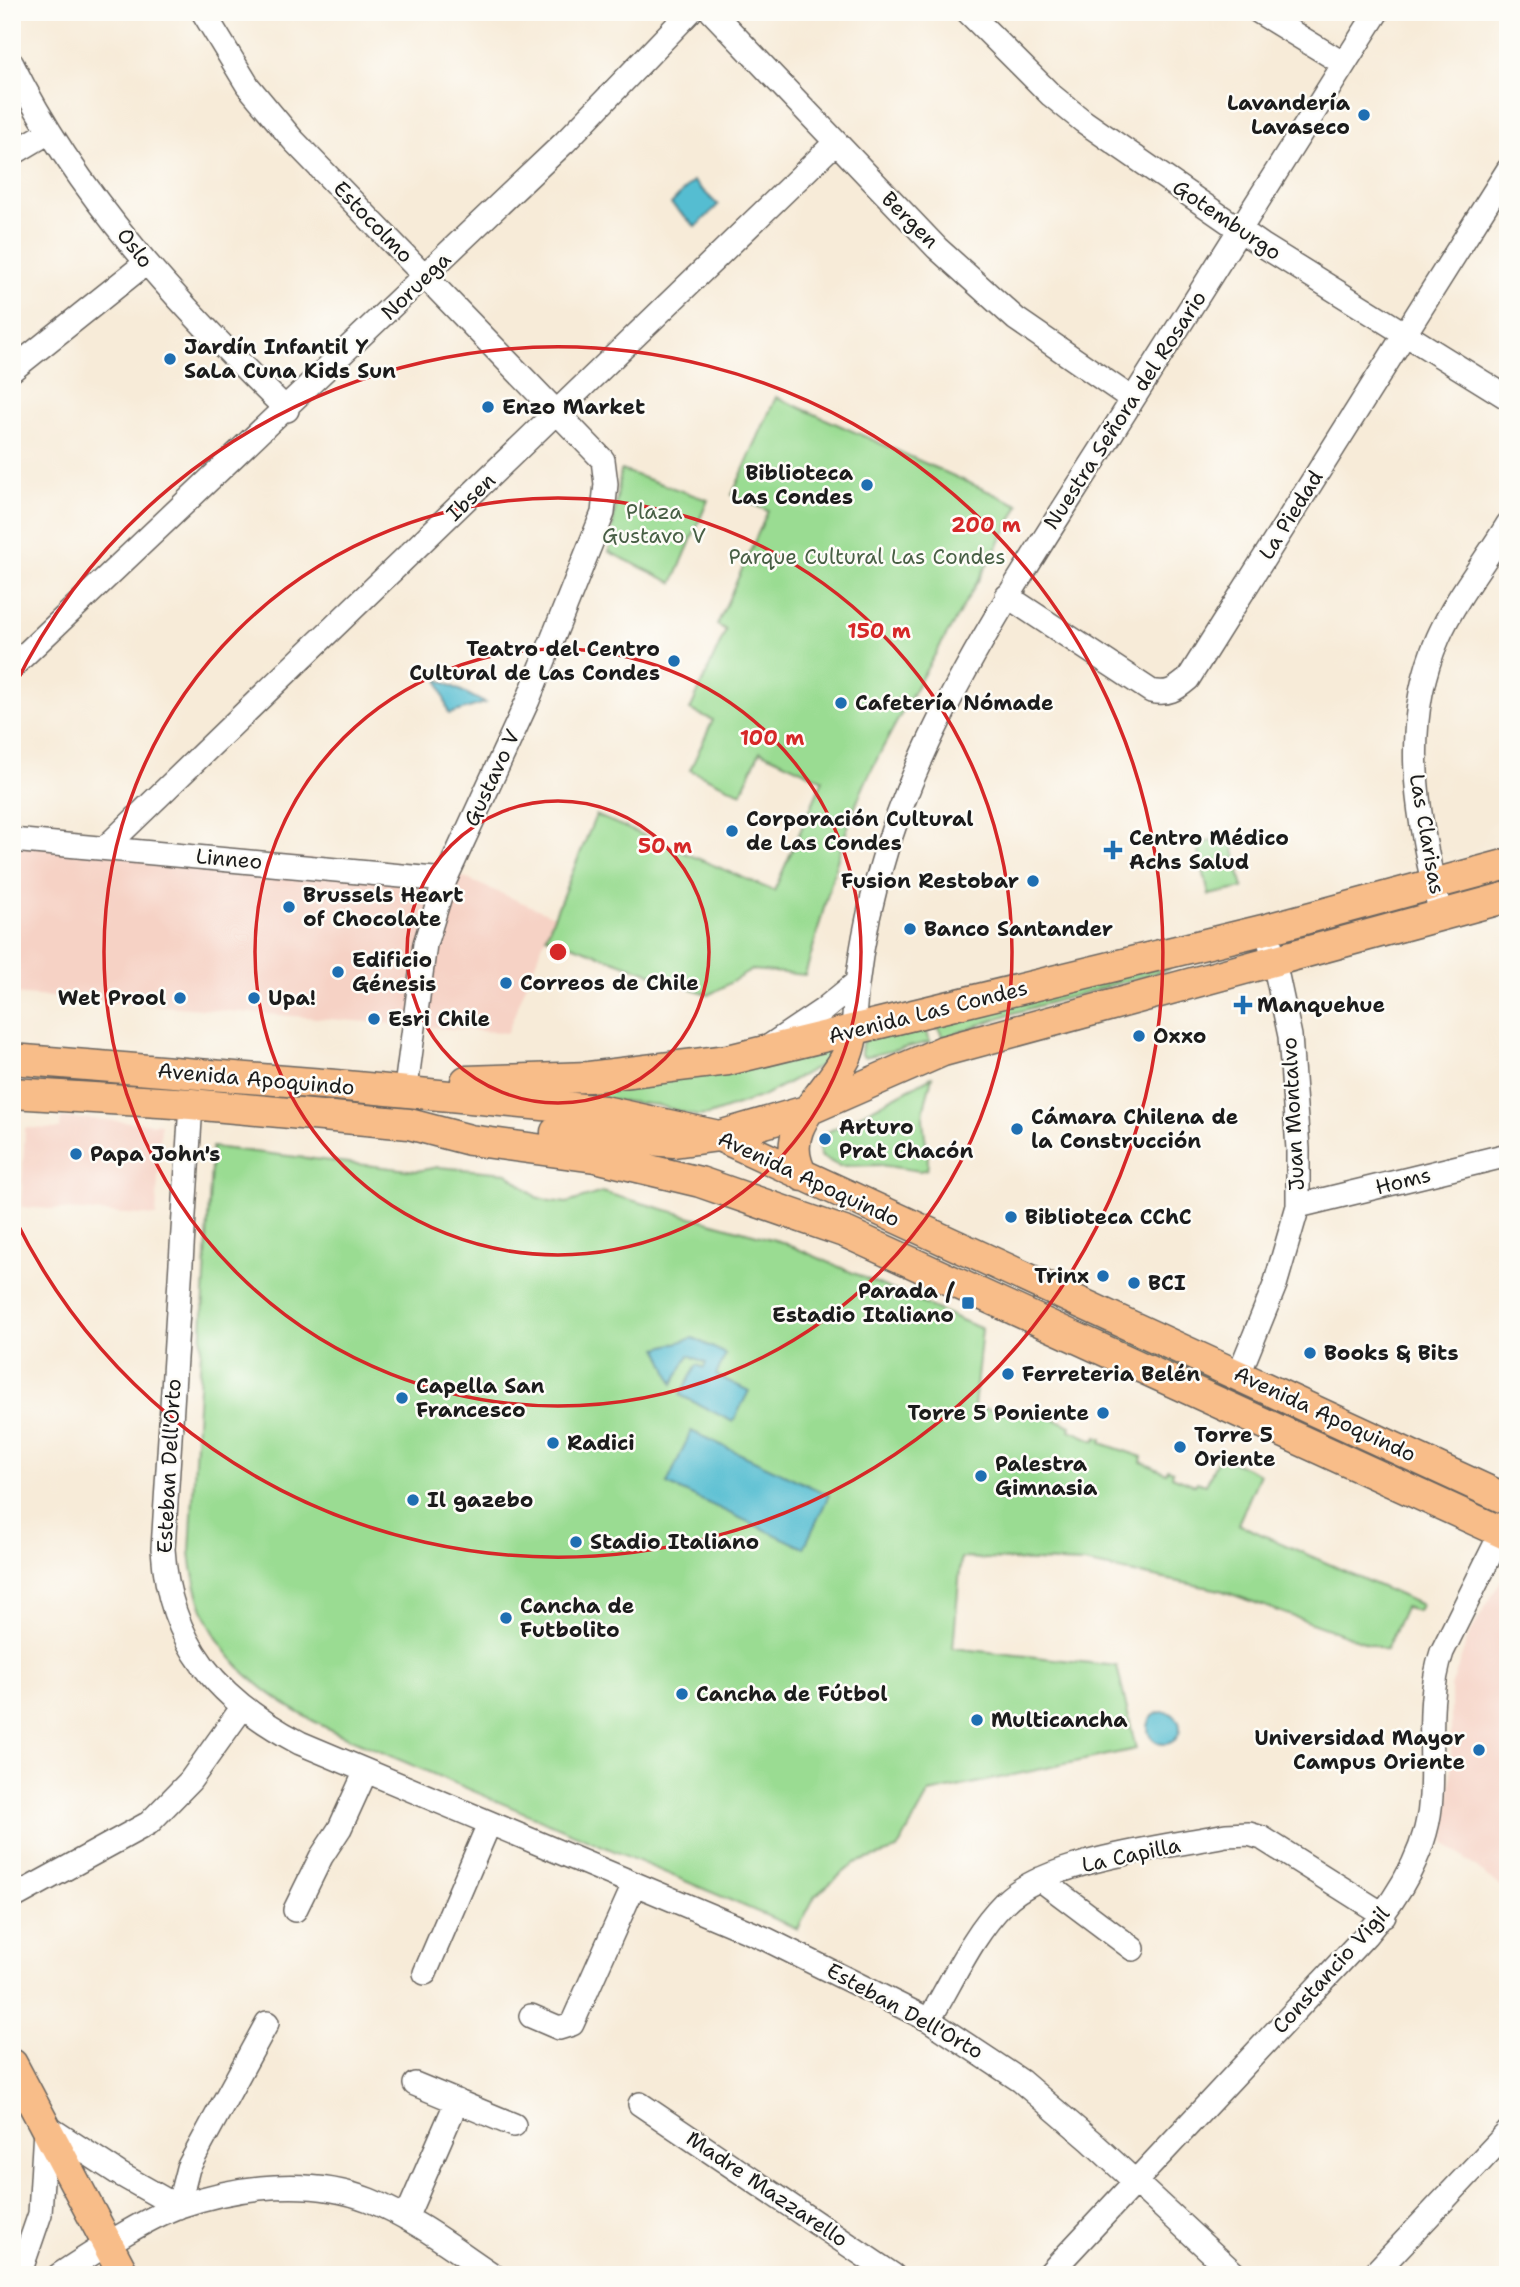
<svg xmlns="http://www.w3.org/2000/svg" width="1520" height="2287" font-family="'Shantell Sans',sans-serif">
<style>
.built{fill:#f6d2c5}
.green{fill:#9adc92;stroke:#5b7c57;stroke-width:2}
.water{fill:#54bdd1;stroke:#386c76;stroke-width:2}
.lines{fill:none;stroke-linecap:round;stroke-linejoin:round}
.minor-casing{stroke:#69645e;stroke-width:26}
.major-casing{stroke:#69645e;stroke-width:33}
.minor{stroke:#fff;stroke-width:23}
.major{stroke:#f8bd89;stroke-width:30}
.ring{fill:none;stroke:#d62828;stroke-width:3.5}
.poi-dot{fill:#1f6fb2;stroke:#fdfcf7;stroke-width:2.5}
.labels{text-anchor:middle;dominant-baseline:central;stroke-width:5;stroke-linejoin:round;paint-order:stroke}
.poi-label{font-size:21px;font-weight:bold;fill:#1c1c1c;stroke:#fdfcf7;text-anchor:start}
.street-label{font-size:21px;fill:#1c1c1c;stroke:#fdfcf7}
.park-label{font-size:21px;fill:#485f45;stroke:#fdfcf7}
.centre{fill:#d62828;stroke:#fdfcf7;stroke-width:3.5}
.ring-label{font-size:21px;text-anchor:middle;font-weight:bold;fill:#d62828;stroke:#fdfcf7;stroke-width:5;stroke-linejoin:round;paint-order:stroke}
</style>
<rect width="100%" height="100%" fill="#fdfcf7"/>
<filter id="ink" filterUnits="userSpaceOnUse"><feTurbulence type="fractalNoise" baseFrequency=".0143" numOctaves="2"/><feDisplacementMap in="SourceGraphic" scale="14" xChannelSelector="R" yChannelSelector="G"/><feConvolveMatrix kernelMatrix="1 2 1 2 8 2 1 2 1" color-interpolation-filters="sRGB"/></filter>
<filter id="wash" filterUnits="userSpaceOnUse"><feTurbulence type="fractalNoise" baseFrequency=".00686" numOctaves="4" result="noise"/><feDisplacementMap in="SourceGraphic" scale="28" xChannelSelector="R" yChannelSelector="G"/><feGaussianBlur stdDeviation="1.57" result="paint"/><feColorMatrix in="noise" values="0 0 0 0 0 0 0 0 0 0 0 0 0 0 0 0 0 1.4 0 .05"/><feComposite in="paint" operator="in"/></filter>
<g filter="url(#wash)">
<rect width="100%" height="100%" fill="#f7ebd8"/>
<path class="built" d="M12,840l427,27 115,49 -47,117 -495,-39z
M61,1117l100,7 -5,92 -135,-9 4,-79 35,1z
M1507,1570h1v323l-63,-50 6,-66v-90l18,-52z"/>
<path class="green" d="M776,397l243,108c-47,94 -107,181 -153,276 -28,61 -41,130 -61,194l-53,-5 -43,25 -163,-59 50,-121 178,76 49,-111 -63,-29 -19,42 -51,-23 23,-50 -23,-10 36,-80 -9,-5 51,-114 -36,-16z
M621,470l87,30 -35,83 -64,-31z
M1231,837l12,51 -34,7 -12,-51z
M1168,965l1,4 -159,45 -67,24 -9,-19z
M924,1022l6,20 -65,15 -4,-3 1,-11 7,-6z
M833,1046l3,11 -73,39 -54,19 -12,1 -40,-11 -101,-11z
M932,1077c-3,14 -8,26 -9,40 0,17 8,41 4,52l-7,2 -40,-6 -41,1 -19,-10 -1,-14 5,-8z
M212,1147l205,24 21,-4 69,6 29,24 14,4 17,2 35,-11 180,50 200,87 -8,78 78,11 19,8 -1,4 25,11 2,-4 5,2 -1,4 41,14 -1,5 25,11 2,-4 5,2 -1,5 23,9 2,-3 9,3 13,-30 41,19 -22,50 184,81 -5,6 -12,-4 -19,43 -166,-60 -136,-27 -123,-5 -8,90 164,18 19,83 -207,44 -32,57 -42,13 -40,33 -17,33 -459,-195c-83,-40 -140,-85 -149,-182z
M1089,1323l250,108 -95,-30z"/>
<path class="water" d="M693,181l25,24 -22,22 -25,-23z
M438,679l47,24 -36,11z
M693,1338l33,16 -10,21 33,16 -16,31 -53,-27 17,-30 7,3 2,-5 -17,-8 -16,29 -15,-36z
M691,1431l138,64 -25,53 -137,-64z
M1148 1728a16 16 0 1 1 32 0a16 16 0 1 1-32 0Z"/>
</g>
<g filter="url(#ink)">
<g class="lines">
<defs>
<path id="minor" d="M203,12l45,74 45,54 310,320 3,24 -3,29 -75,187 -83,180 -20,64 -18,136
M712,12l225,236 79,71 116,80
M968,12l83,83 32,26 179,124 246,153
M1259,12l85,52
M12,64c65,132 170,244 275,346
M12,154l37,-22
M12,370l134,-107
M1007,596l144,95c17,4 24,-1 37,-12l320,-509
M12,667l553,-525 125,-130
M12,840l433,40
M105,848l730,-705
M1437,899c-21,-86 -36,-177 1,-261 18,-41 47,-76 70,-114
M853,1031c12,-231 132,-398 251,-586 91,-144 181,-289 273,-433
M771,1045l52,-35 33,-27
M191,1104l-28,445c6,95 55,151 137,194l466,196 163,81 92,61 70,60 145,134
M1298,1206l210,-51
M1239,1374l36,-89 23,-79v-57l-8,-113 -23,-107
M1040,1879l93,70
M12,1898l137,-75 41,-42 52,-73
M295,1910l26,-53 19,-29 26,-57
M425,1973l64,-149
M531,2016l28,12 13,-4 62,-139
M929,2020c23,-38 43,-85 75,-117 41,-43 162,-56 222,-68l23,-1 13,4 122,77
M415,2084l99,41
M640,2104l253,171
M46,2126l72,47 60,34
M178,2207l10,-39 79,-145
M406,2218l51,-117
M19,2275l21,-61 5,-85
M59,2275c32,-21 87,-57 121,-69 58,-20 131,-29 189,-6 45,18 84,48 124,75
M1048,2275l318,-340c33,-39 63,-86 65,-139 3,-50 -5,-96 11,-144l66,-133
M1373,2275l135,-143"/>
<path id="major" d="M12,1059l324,26 268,26 115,25 789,364
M466,1081l123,-4 139,-17 539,-131 241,-65
M12,1093l179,11 218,20 61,16 125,17 105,25 147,51 661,302
M556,1132l118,10 45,-6 87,-25 137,-60 565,-154
M803,1176c-29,-47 24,-81 43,-119 4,-8 5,-17 7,-26
M12,2064l112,211"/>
</defs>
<use href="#minor" class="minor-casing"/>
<use href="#major" class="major-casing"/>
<use href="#minor" class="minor"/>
<use href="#major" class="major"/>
</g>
</g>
<g class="ring">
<circle cx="558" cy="952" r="151"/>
<circle cx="558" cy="952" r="303"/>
<circle cx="558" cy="952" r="454"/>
<path d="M14 687A605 605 0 1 1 14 1217"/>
</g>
<g class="poi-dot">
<circle cx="1364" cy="115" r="7"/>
<circle cx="170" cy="359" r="7"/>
<circle cx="488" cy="407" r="7"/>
<circle cx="867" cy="485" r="7"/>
<circle cx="674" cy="661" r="7"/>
<circle cx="841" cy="703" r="7"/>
<circle cx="732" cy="831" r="7"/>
<path d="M1109.5 839.5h7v7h7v7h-7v7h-7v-7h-7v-7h7z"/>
<circle cx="1033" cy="881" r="7"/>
<circle cx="289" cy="907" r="7"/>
<circle cx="910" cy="929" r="7"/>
<circle cx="338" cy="972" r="7"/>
<circle cx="506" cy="983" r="7"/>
<circle cx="180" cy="998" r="7"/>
<circle cx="254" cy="998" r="7"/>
<path d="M1239.5 994.5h7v7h7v7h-7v7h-7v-7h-7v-7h7z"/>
<circle cx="374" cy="1019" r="7"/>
<circle cx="1139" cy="1036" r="7"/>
<circle cx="1017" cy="1129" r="7"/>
<circle cx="825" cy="1139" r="7"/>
<circle cx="76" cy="1154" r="7"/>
<circle cx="1011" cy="1217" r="7"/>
<circle cx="1103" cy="1276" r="7"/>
<circle cx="1134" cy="1283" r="7"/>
<rect x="961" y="1296" width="14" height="14" rx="3.5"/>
<circle cx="1310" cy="1353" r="7"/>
<circle cx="1008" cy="1374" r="7"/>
<circle cx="402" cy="1398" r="7"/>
<circle cx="1103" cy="1413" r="7"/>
<circle cx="553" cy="1443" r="7"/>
<circle cx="1180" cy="1447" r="7"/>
<circle cx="981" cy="1476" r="7"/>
<circle cx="413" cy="1500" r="7"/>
<circle cx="576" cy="1542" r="7"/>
<circle cx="506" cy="1618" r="7"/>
<circle cx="682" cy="1694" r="7"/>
<circle cx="977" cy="1720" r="7"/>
<circle cx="1479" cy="1750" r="7"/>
</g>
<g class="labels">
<g class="poi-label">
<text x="1350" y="103" text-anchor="end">Lavandería<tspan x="1350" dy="24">Lavaseco</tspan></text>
<text x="184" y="347">Jardín Infantil Y<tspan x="184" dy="24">SaLa Cuna Kids Sun</tspan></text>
<text x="502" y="407">Enzo Market</text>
<text x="853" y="473" text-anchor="end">Biblioteca<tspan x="853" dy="24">Las Condes</tspan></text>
<text x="660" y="649" text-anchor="end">Teatro del Centro<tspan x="660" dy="24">Cultural de Las Condes</tspan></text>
<text x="855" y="703">Cafetería Nómade</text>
<text x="746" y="819">Corporación Cultural<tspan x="746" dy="24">de Las Condes</tspan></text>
<text x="1129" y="838">Centro Médico<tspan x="1129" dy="24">Achs Salud</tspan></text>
<text x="1019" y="881" text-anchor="end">Fusion Restobar</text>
<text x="303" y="895">Brussels Heart<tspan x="303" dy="24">of Chocolate</tspan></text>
<text x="924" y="929">Banco Santander</text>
<text x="352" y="960">Edificio<tspan x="352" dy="24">Génesis</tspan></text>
<text x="520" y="983">Correos de Chile</text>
<text x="166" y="998" text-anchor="end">Wet Prool</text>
<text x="268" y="998">Upa!</text>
<text x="1257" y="1005">Manquehue</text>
<text x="388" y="1019">Esri Chile</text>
<text x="1153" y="1036">Oxxo</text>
<text x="1031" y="1117">Cámara Chilena de<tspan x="1031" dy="24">la Construcción</tspan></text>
<text x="839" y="1127">Arturo<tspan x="839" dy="24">Prat Chacón</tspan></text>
<text x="90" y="1154">Papa John's</text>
<text x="1025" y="1217">Biblioteca CChC</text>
<text x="1089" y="1276" text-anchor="end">Trinx</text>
<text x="1148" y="1283">BCI</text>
<text x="954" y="1291" text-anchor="end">Parada /<tspan x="954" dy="24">Estadio Italiano</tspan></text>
<text x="1324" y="1353">Books &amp; Bits</text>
<text x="1022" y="1374">Ferreteria Belén</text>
<text x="416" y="1386">Capella San<tspan x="416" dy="24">Francesco</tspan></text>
<text x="1089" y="1413" text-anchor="end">Torre 5 Poniente</text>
<text x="1194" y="1435">Torre 5<tspan x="1194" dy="24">Oriente</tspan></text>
<text x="567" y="1443">Radici</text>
<text x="995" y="1464">Palestra<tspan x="995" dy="24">Gimnasia</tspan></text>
<text x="427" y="1500">Il gazebo</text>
<text x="590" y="1542">Stadio Italiano</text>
<text x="520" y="1606">Cancha de<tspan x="520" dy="24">Futbolito</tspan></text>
<text x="696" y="1694">Cancha de Fútbol</text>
<text x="991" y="1720">Multicancha</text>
<text x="1465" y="1738" text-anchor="end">Universidad Mayor<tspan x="1465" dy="24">Campus Oriente</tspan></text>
</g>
<g class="street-label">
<text transform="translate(910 220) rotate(45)">Bergen</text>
<text transform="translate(1227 220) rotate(34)">Gotemburgo</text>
<text transform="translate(373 222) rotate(46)">Estocolmo</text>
<text transform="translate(135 248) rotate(52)">Oslo</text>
<text transform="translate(416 286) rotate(-44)">Noruega</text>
<text transform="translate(1125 410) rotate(-57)">Nuestra Señora del Rosario</text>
<text transform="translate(471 497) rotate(-44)">Ibsen</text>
<text transform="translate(1291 515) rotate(-58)">La Piedad</text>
<text transform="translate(492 778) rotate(-65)">Gustavo V</text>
<text transform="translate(1427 834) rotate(80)">Las Clarisas</text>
<text transform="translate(229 859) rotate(5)">Linneo</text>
<text transform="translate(928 1012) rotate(-14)">Avenida Las Condes</text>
<text transform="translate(256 1079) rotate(5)">Avenida Apoquindo</text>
<text transform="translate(1293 1114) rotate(-93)">Juan Montalvo</text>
<text transform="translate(809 1179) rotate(25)">Avenida Apoquindo</text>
<text transform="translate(1403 1181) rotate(-14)">Homs</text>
<text transform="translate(1325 1414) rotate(25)">Avenida Apoquindo</text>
<text transform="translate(169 1466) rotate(-87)">Esteban Dell'Orto</text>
<text transform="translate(1131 1855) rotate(-12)">La Capilla</text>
<text transform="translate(1331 1970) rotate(-48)">Constancio Vigil</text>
<text transform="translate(905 2011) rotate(29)">Esteban Dell'Orto</text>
<text transform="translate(767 2189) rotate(34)">Madre Mazzarello</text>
</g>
<g class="park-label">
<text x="654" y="512">Plaza<tspan x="654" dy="24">Gustavo V</tspan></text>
<text x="867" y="557">Parque Cultural Las Condes</text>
</g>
</g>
<circle cx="558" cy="952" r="10" class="centre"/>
<g class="ring-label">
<text x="986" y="532">200 m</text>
<text x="879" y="638">150 m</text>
<text x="772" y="745">100 m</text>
<text x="665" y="853">50 m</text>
</g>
<rect width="1520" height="2287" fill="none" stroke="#fdfcf7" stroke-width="42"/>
</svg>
